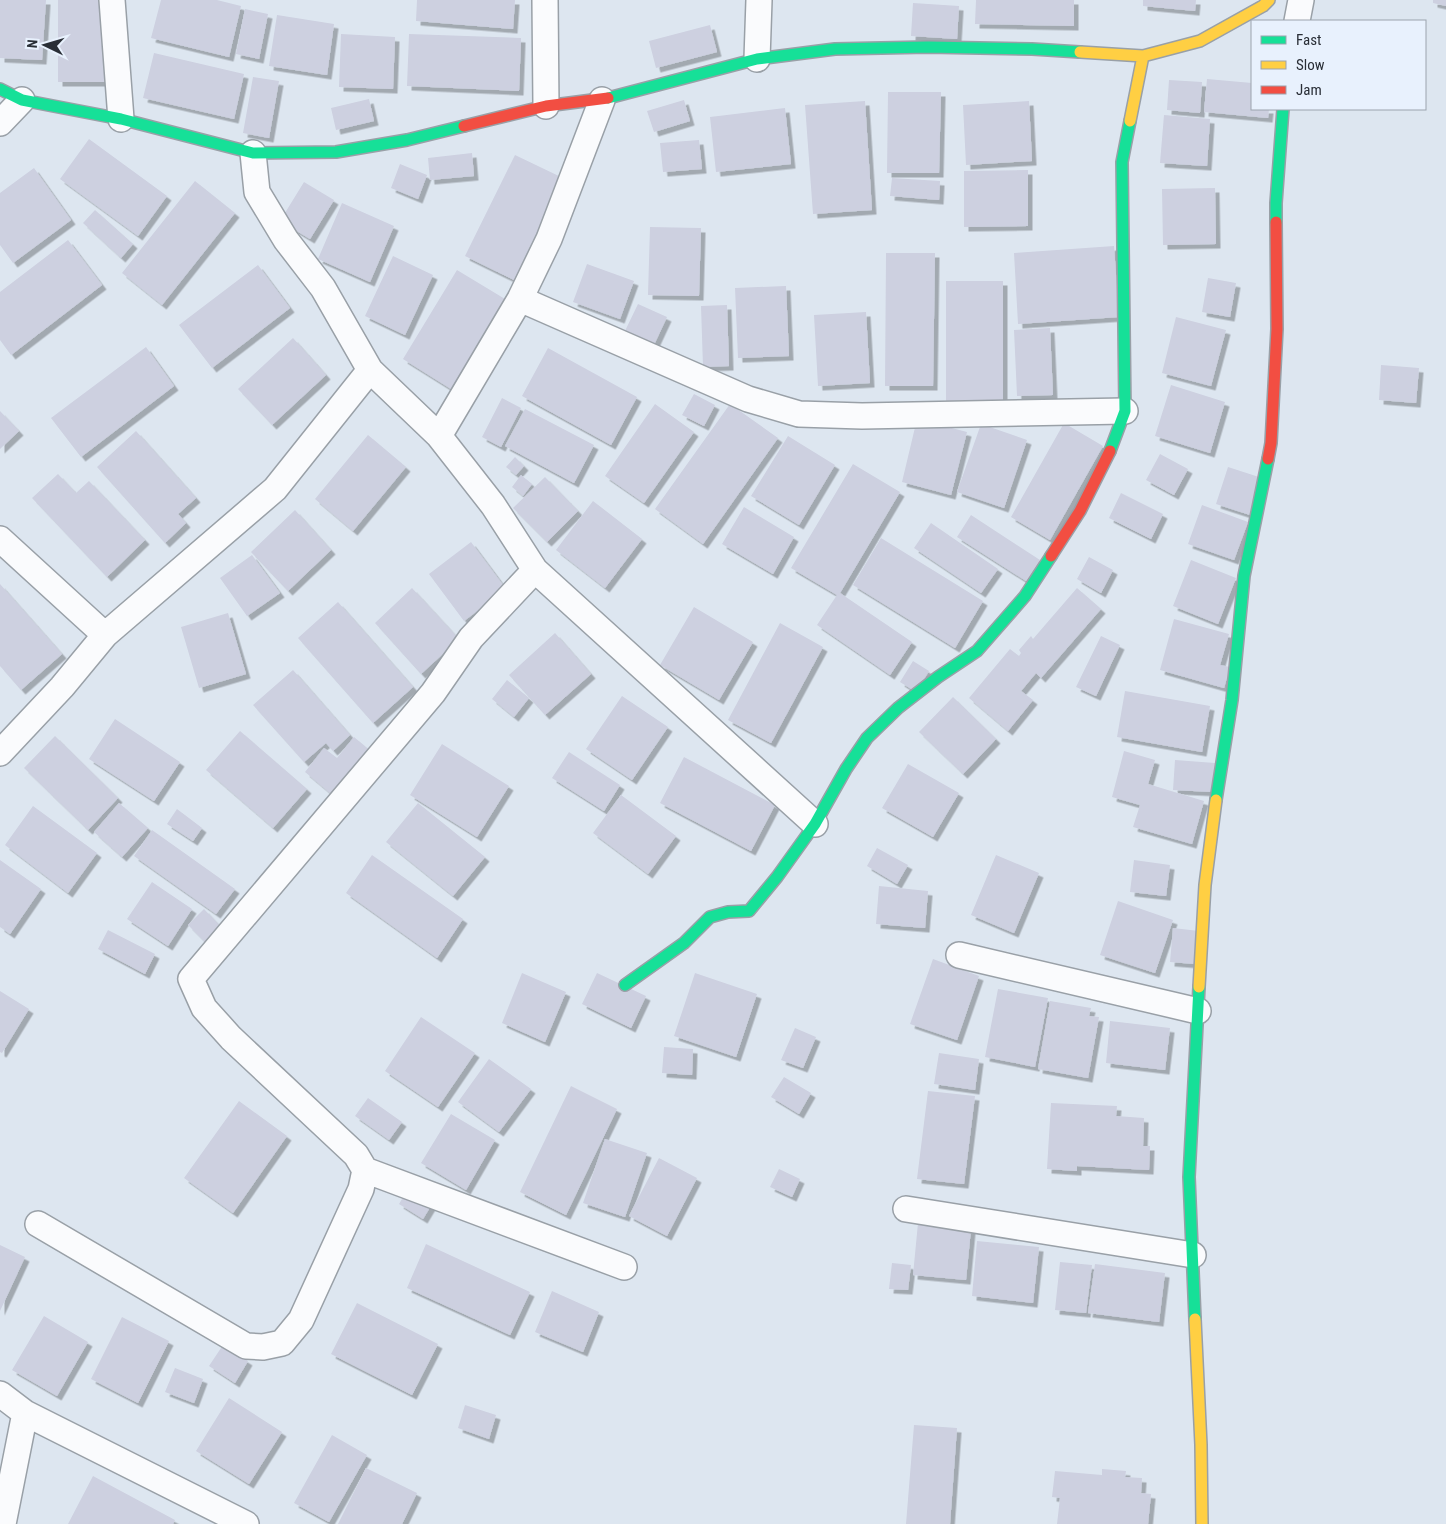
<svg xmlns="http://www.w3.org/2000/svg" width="1446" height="1524" font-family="'Roboto Condensed',sans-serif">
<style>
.building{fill:#cdd0e0;filter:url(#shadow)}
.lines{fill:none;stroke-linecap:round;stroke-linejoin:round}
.street-casing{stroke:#99a0a7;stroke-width:28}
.fast-casing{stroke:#99a0a7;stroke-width:14}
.slow-casing{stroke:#99a0a7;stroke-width:14}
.jam-casing{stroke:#99a0a7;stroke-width:14}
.street{stroke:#fafbfd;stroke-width:25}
.fast{stroke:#16e098;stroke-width:11}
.slow{stroke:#ffcf43;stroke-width:11}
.jam{stroke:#f24e42;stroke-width:11}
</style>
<defs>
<filter id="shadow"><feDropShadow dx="4.5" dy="4.5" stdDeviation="0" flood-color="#0004"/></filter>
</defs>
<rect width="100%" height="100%" fill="#dde6f0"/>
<path class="building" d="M0,0h46l-4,60 -42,-2z
M58,0h48v82h-48z
M161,0h56l24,6 -12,51 -78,-19z
M417,0h98l-2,29 -97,-8z
M976,0h98v26l-99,-2z
M1143,0h53l-1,11 -52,-5z
M1433,0h13v6l-13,-3z
M913,3l46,3 -2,33 -46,-3z
M245,9l23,5 -9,45 -23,-5z
M277,15l57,9 -7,51 -58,-9z
M710,25l7,27 -61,16 -7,-27z
M341,34l54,3 -2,52 -54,-2z
M409,34l112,4 -2,53 -112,-5z
M154,53l90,21 -10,45 -91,-21z
M253,77l26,4 -10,57 -26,-5z
M1207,79l45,4v26h17l-1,9 -64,-6z
M1169,80l33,2 -2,31 -33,-3z
M888,92h53l-2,81h-52z
M369,99l5,22 -38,9 -5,-22z
M684,100l6,21 -36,11 -7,-21z
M865,101l7,109 -59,4 -8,-109z
M1029,101l3,60 -66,4 -3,-60z
M785,108l6,56 -75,8 -6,-55z
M1164,115l46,4 -3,47 -47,-3z
M89,139l78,57 -29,40 -78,-57z
M699,140l3,29 -39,3 -3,-29z
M472,153l2,23 -44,4 -2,-22z
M515,155l48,23 -49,102 -49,-24z
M400,164l27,11 -9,24 -27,-11z
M34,168l37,52 -58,43 -13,-18v-52z
M1028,170v56l-64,1v-56z
M892,178l48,3 -1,19 -49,-4z
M195,181l40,32 -73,92 -40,-32z
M304,182l30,18 -24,39 -30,-18z
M1215,188l1,56 -53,1 -1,-56z
M342,203l52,23 -24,56 -52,-23z
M95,210l38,34 -12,14 -38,-35z
M650,227l51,1 -2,68 -51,-1z
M68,240l34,45 -91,70 -11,-15v-48z
M1114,246l5,71 -101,7 -4,-71z
M886,253h49l-2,133h-48z
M393,256l40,19 -28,60 -40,-19z
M587,264l47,17 -14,38 -47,-17z
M258,265l32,43 -78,60 -33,-43z
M457,270l48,29 -54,90 -48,-30z
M1208,278l28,5 -6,34 -28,-5z
M946,281h57v121h-57z
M786,286l3,70 -51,2 -3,-70z
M638,304l29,13 -14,30 -29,-14z
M727,305l2,61 -26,1 -2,-61z
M866,312l4,71 -52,3 -4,-71z
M1176,317l50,13 -15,56 -49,-13z
M1050,328l3,67 -36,1 -3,-66z
M293,338l33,37 -54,50 -34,-36z
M146,347l28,39 -93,71 -30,-39z
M548,348l89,49 -26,48 -89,-49z
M1381,365l38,3 -3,35 -37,-3z
M1171,385l54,17 -15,51 -55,-17z
M694,394l21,11 -11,21 -22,-11z
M502,398l19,10 -20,39 -19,-10z
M655,404l39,28 -50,71 -39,-27z
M730,404l48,34 -75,106 -48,-35z
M525,409l69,36 -20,38 -69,-37z
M0,411l19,20 -19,18z
M917,419l50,13 -16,63 -49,-13z
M1064,423l39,23 -53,94 -39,-23z
M981,424l46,16 -23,68 -47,-16z
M136,431l60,67 -18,16 8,9 -21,20 -68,-76z
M368,435l38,32 -53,64 -38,-32z
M788,436l47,29 -36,60 -48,-29z
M1160,454l28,15 -14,26 -28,-15z
M515,457l9,9 -8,9 -10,-8z
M853,464l47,28 -60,101 72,49 -22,33 -73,-50 20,-30 -46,-27z
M1228,467l34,11 -12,37 -34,-11z
M58,474l18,19 13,-12 56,59 -38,37 -75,-79z
M521,475l11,9 -9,12 -11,-9z
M545,477l33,34 -31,31 -34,-34z
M1121,493l42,21 -12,25 -42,-21z
M593,501l49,38 -37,49 -49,-38z
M1202,505l46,17 -14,38 -46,-16z
M744,507l50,30 -21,37 -51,-30z
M295,510l36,40 -43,41 -37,-39z
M971,515l69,45 -14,21 -69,-44z
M931,523l67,46 -17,24 -67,-45z
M881,538l102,63 -28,47 -102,-63z
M471,542l35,47 -42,32 -35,-47z
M252,555l28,38 -33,23 -27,-38z
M1089,557l24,13 -12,23 -24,-14z
M1191,560l45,18 -18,46 -45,-18z
M0,584l62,70 -41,36 -21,-24z
M412,588l47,51 -38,35 -46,-51z
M1077,588l24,21 -60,69 -5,-5 -15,18 12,9 -25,31 -39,-33 41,-49 9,7 2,-3 -2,-3 12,-14 2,3z
M338,602l75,85 -40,36 -75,-85z
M694,607l59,35 -34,58 -59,-35z
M228,613l18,61 -47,14 -18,-61z
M1174,619l55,15 -9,31 10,2 -6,21 -64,-18z
M780,623l43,24 -52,96 -43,-23z
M555,633l36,41 -46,41 -36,-40z
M1101,636l19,9 -24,51 -20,-9z
M913,661l16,10 -13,21 -16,-10z
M293,670l57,65 -17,16 -7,-8 -22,19 -51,-57z
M507,680l22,18 -15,19 -22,-18z
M1125,691l85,15 -8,46 -85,-15z
M622,696l46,31 -36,53 -46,-31z
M953,697l43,42 -33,35 -44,-42z
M115,719l65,43 -26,39 -65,-42z
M240,731l67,58 -34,39 -67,-58z
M55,736l63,62 -30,32 -64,-62z
M354,737l19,16 -37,45 -31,-26 19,-24 13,10z
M442,744l67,42 -32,51 -67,-42z
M1124,751l31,9 -7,24 56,17 -12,43 -59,-17 7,-22 -28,-8z
M569,752l51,33 -16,26 -52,-33z
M684,757l91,48 -24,46 -91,-48z
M1175,760l40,3 -2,29 -40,-2z
M908,764l51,29 -26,44 -51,-29z
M621,795l55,41 -28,38 -55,-41z
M119,803l29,25 -26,29 -28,-25z
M418,803l67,54 -32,39 -67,-54z
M33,806l64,47 -29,40 -63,-48z
M177,809l25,19 -9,13 -26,-17z
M152,830l83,59 -19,25 -82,-58z
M877,848l31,17 -11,19 -30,-18z
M372,855l91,64 -26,39 -91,-65z
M996,855l43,18 -25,60 -43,-18z
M0,860l41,29 -31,45 -10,-7z
M1134,860l36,5 -4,31 -36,-4z
M152,882l40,27 -24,37 -41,-27z
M879,886l49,5 -3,37 -49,-4z
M1118,901l55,19 -18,53 -55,-18z
M204,909l17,18 -16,15 -17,-17z
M1173,928l26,3 -4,33 -25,-2z
M108,930l47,24 -10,20 -47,-25z
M933,959l46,17 -22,64 -47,-16z
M522,973l44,19 -21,50 -43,-19z
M597,973l49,23 -15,32 -49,-24z
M695,973l62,21 -21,63 -62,-21z
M998,989l50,9 -13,69 -50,-10z
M0,991l29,18 -27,44 -2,-1z
M1050,1001l41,7 -2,8 10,1 -11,61 -50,-9z
M421,1017l54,36 -37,54 -53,-36z
M1110,1021l60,7 -5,42 -59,-7z
M795,1028l21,9 -13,31 -22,-8z
M664,1047l29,2 -1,26 -30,-2z
M939,1053l40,6 -4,31 -41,-6z
M489,1059l42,30 -32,43 -41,-30z
M784,1077l27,16 -12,21 -28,-17z
M571,1086l46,23 -51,106 -46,-23z
M928,1091l47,5 -11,88 -47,-5z
M368,1098l34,24 -13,18 -34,-24z
M239,1101l48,35 -54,77 -49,-35z
M1051,1103l66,3 -1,10 28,2 -1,28h7l-1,24 -72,-4v5l-30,-2z
M451,1114l44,26 -29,50 -45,-27z
M605,1139l42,14 -22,64 -42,-14z
M659,1158l38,20 -30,58 -38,-20z
M779,1169l21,10 -8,18 -22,-10z
M408,1189l24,15 -9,15 -24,-15z
M918,1223l53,6 -5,51 -53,-5z
M977,1241l62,6 -6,56 -61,-7z
M426,1244l104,48 -20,43 -103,-47z
M0,1245l25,12 -25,54z
M1060,1262l32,3 -6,48 -31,-3z
M892,1263l19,2 -3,25 -19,-1z
M1095,1264l70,9 -6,49 -71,-9z
M552,1291l47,21 -16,40 -48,-20z
M357,1303l81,41 -26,51 -81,-41z
M44,1316l44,26 -31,54 -45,-26z
M122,1317l47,24 -31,62 -47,-24z
M223,1345l25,16 -13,22 -26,-17z
M175,1368l28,11 -9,24 -29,-11z
M229,1398l53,34 -33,52 -53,-33z
M465,1405l31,10 -7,24 -31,-11z
M914,1425l43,3 -7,96h-44z
M332,1435l35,20 -38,67 -35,-19z
M366,1468l51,25 -15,31h-64z
M1102,1469l24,2 -1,6 17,1 -1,15 10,1 -3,30h-91l3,-26 -8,-1 3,-26 47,4z
M93,1476l82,44 -2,4h-105z"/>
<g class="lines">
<defs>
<path id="street" d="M112,0l9,119
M545,0l1,106
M1297,21l4,-21
M757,59l2,-59
M0,123l22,-23
M253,153l4,39 29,48 37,48 47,82 69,66 54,69 42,65 280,254
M520,299l228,100 51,15 63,2 263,-5
M439,436l81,-137 29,-60 53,-139
M0,539l105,96
M535,570l-64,68 -38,55 -242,286 13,29 27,30 125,117 9,15 259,97
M0,753l62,-66 43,-52 170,-146 95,-119
M959,955l239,56
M906,1209l287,46
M38,1224l208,122 17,1 19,-4 19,-23 60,-131 4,-19
M0,1394l25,19 221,111
M3,1524l22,-111"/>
<path id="fast" d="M0,89l22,11 99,19 132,34 83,-1 71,-12 57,-14
M608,98l149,-39 78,-10 93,-2 104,2 48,3
M1276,222v-19l7,-94
M1110,451l15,-40 -3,-249 8,-41
M1216,800l16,-100 12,-124 24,-117
M625,985l59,-42 26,-26 18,-5 21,-1 28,-34 38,-53 31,-55 21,-31 31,-30 40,-31 39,-26 48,-55 26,-40
M1195,1319l-6,-142 10,-190"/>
<path id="slow" d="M1080,52l63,4 57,-15 63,-35 6,-6
M1130,121l13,-65
M1199,987l6,-102 11,-85
M1195,1319l6,126 1,79"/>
<path id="jam" d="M464,126l82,-20 62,-8
M1268,459l3,-16 6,-114 -1,-107
M1051,556l29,-45 30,-60"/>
</defs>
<use href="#street" class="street-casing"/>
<use href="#fast" class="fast-casing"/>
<use href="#slow" class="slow-casing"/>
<use href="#jam" class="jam-casing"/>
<use href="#street" class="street"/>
<use href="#fast" class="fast"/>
<use href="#slow" class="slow"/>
<use href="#jam" class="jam"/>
</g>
<rect x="1251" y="20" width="175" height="90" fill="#e8f1fd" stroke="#9ca3ad"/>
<rect x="1261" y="36" width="25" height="8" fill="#16e098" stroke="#9ca3ad"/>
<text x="1296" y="45" font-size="15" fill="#292e36">Fast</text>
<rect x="1261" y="61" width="25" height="8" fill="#ffcf43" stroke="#9ca3ad"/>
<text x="1296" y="70" font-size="15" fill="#292e36">Slow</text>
<rect x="1261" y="86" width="25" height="8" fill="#f24e42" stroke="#9ca3ad"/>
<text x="1296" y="95" font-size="15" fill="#292e36">Jam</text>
<g transform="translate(45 45) rotate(275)" stroke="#e8f1fd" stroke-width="4" paint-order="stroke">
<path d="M0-4L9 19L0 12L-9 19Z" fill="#292e36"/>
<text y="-8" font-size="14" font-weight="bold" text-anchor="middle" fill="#292e36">N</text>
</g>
</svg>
